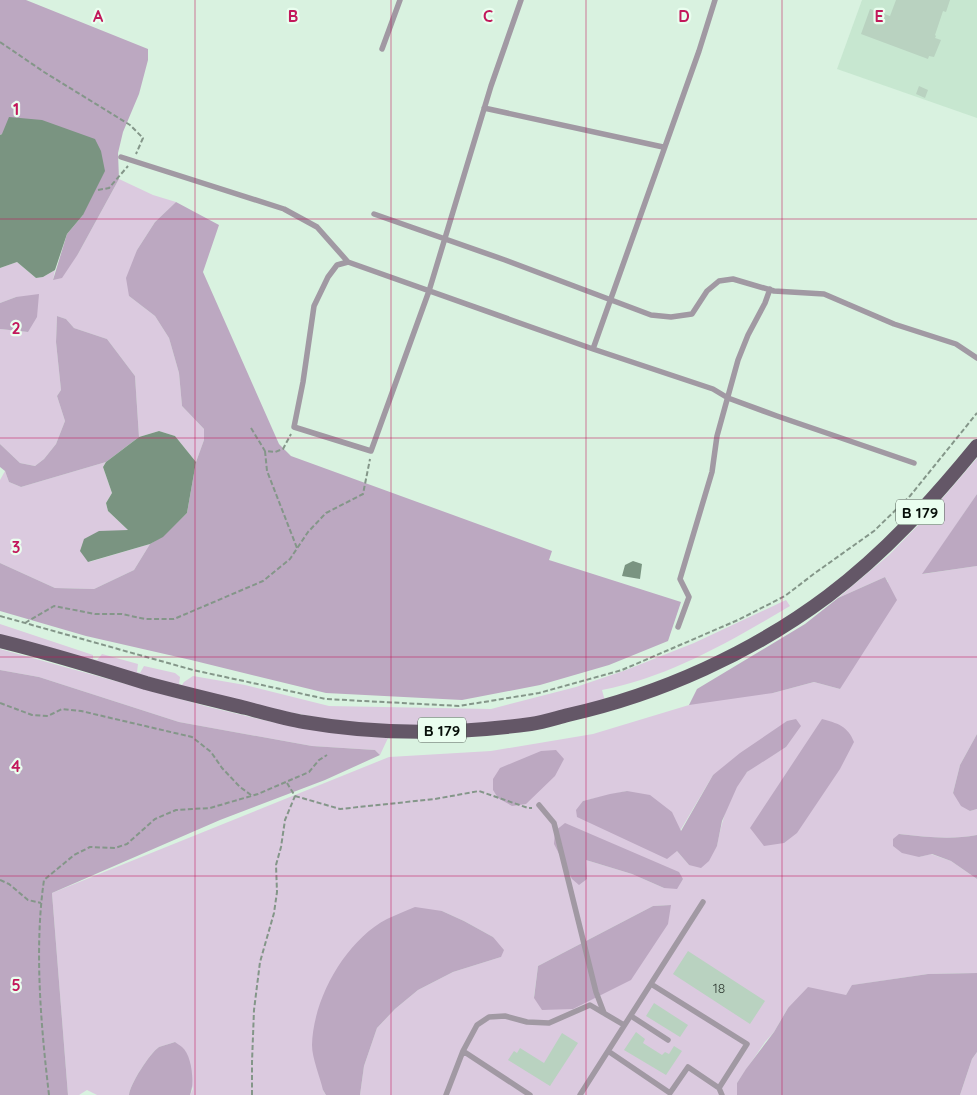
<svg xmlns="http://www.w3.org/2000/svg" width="977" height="1095" font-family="Quicksand,sans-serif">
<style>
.built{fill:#c7e7d0}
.green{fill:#dbcadf;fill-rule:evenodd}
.forest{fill:#bca8c1}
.water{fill:#7a9481}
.building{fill:#b9d2c0}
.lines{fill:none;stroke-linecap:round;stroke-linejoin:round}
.path{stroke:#849689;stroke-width:2;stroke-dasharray:5 2.5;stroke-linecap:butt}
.service{stroke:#a199a3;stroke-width:5.5}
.primary{stroke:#645767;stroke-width:14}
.grid{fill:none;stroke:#c2185b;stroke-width:1;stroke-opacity:0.55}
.labels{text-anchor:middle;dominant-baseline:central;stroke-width:4.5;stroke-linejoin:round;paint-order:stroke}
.number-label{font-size:14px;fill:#344037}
.shield{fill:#eafeef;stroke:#4b574e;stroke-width:1}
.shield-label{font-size:15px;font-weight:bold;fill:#070f09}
.grid-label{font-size:16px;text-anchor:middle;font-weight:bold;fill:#c2185b;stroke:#eafeef;stroke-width:4.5;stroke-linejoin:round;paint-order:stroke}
</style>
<rect width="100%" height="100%" fill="#d9f2e0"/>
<path class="built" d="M862,0h115v118l-140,-49z"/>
<path class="green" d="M119,179l34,16 23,7 -21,20 -18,28 -8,46 26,20 14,22 10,35 3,33 22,23v11l-8,22 -21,-26 -16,-5 -20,6 -4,-61 -28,-37 -33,-11 -8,-9 -9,-3 -1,26 5,48 -4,6 8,25 -9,23 -12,15 -9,7 -15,-3 -20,-19v-115l28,3 -12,-35 -16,6v-35l17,-6 19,16 7,-1 12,-7 -2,10 25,-26z
M977,458v36l-54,80 54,-8v168l-17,31 -7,28 17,18 7,-2v26c-26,5 -52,2 -78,-1l20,23 12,-3 20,7 26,18v94l-49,1 -75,11 -7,10 -58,13 -14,24 -9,10 -28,41v12h-377l4,-29 13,-38 18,-19 23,-19 35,-18 48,-15 -8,-20 -29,-16 -22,-10 -119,179 3,5h-136l3,-6 -18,-47c-5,2 -11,3 -16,5 -9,6 -29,37 -30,48h-32l-10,-5 -8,5h-11l-16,-202 337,-136 102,-6 102,-17 96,-29 14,-17 70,5 41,-11 26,7 48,-107 -3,-5 -47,21 51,-43 40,-41zM786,747c-11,7 -31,17 -40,26 -17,20 -24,48 -29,73l-28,19 -12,-14 -94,-50 44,-10 53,40 33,-56zM586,860l97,19 -19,9 -32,-14zM671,905l-137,92 4,-31 115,-60z
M106,462l-3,5 9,26 -6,10 2,8 20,19 -39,32 61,-18 -16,26 -40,19 -39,-1 -55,-25v-83l5,-9 4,11 12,5z
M786,600l4,6c-59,35 -120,71 -188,84l3,11 -70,16 -38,5 -69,4 -66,-3 -41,-5 -72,-13 -249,-70v-11l93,31v4l4,1 5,-6 36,10 -1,8 3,1 4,-7 31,7 5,4 -1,7 3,1 2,-3 9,-6 52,9 84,21 162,3 85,-22 50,-17 68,-27z
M0,649l209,58 63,15 116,16 -8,17 -5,-5 -63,-4 -133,-24 -140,-45 -39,-7z
M977,1052v43h-17l12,-36z"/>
<path class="forest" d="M0,0h26l122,49v11l-9,34 -16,38 -5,21 1,26 -41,75 -16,24 -9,2 14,-46 16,-19 -81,-81 -2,1z
M176,202l43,23 -16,47 76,172 12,12 261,95 -3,9 132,42 -13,39 -59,24 -69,20 -78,15 -136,-7 -135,-33 -105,-24 -86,-25v-48l55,25 39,1 40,-19 16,-26 13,-8 24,-23 9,-51 8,-22v-11l-22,-23 -3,-33 -10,-35 -14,-22 -26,-20 -3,-18 11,-28 18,-28z
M39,294l-2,23 -9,15 -28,-3v-26l16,-6z
M57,316l9,3 8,9 33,11 28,37 4,61 -33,25 -85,25 -12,-5 -4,-11 -5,-4v-23l20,19 15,3 9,-7 12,-15 9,-23 -8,-25 4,-6 -5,-48z
M977,494v72l-55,8z
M885,577l12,23 -57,89 -26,-7 -41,11 -84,12 8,-16 108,-65 33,-26z
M0,670l39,7 140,45 133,24 63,4 5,5 -55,25 -105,40 -168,73 16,202h-68z
M796,719l5,7 -15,21 -39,25 -10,15 -15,34 -5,25 -8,15 -8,7 -12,-3 -12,-14 -10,8 -90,-42 -1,-7 7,-9 27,-7 17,-3 23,4 22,17 9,19 32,-56 27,-22 47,-32z
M822,719c15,4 26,7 32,23l-14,27 -43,64 -13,10 -20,3 -14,-18z
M977,734v75l-7,2 -9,-5 -8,-13 7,-28z
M556,750l8,9 -9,17 -29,28 -14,2 -14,-8 -5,-8v-11l7,-11 41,-17z
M565,823l114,49 4,7 -6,10 -13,-1 -32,-14 -46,-14 1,19 -8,6 -7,-6 -18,-35 1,-13z
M899,834c26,3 52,6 78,1v44l-26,-18 -19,-7 -13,3 -17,-4 -9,-7v-7z
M671,905l-3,19 -37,56 -58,29 -31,1 -8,-12 4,-32 115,-60z
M415,907l27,4 22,10 29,16 11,13 -3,7 -48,15 -35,18 -23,19 -18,19 -13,38 -4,29h-34l-3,-5c-3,-13 -11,-32 -11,-45 1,-46 33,-104 75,-126 9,-4 18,-8 28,-12z
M977,973v79l-5,7 -12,36h-223v-12l9,-14 28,-37 14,-24 20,-21 38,8 6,-10 76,-11z
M175,1042c2,2 5,3 7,5 10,8 13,37 8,48h-61c1,-11 21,-42 30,-48 5,-2 11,-3 16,-5z"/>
<path class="water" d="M9,117l33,3 53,19 6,12 4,20 -22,44 -16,19 -12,36 -12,7 -7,1 -19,-16 -17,6v-133l2,-1z
M159,431l16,5 21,26 -9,51 -24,24 -13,7 -62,18 -8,-11 4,-12 15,-8 29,-1 -20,-19 -2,-8 6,-10 -9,-26 3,-5 33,-25z
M633,561l9,3 -2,15 -18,-3 3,-11z"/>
<path class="building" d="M896,0h54l-4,12 -3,-1 -8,24 1,1 -1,2 6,2 -7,17 -5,-1 -1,3 -67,-25 9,-25 20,7z
M919,86l9,4 -3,8 -9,-4z
M688,951l77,50 -15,23 -77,-50z
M654,1003l34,22 -8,12 -34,-21z
M636,1032l9,7 -2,4 19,12 3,-3 4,2 5,-8 8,5 -16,24 -42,-25z
M562,1033l16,10 -28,43 -42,-26 6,-9 3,2 3,-5 24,15z"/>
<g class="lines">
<path class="path" d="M0,42l44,30 86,53 13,13 -7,16
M98,190l11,-2 19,-22
M251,428l14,23 10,1 8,-3 8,-15
M265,451l2,20 30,77
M0,616l193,54 133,29 133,7 80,-13 83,-23 116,-50 47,-24 30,-23 59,-42 36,-35 67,-83
M25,623l29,-17 41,8h27l23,5h29l89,-38 27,-22 18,-27 18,-19 37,-19 7,-35
M0,703l32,12 16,1 14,-7 19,2 111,26 19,15 11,16 18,19 11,8
M295,796l45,13 95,-10 44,-8 49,17h4
M0,880l9,4 19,16 13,3
M49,1095c-8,-68 -15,-147 -5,-215l30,-25 16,-8 25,1 12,-4 28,-25 21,-9 34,-2 48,-14 51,-22 10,-12 8,-5
M252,1095v-33l2,-52 6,-48 14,-49 3,-21 -1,-27 5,-18 4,-27 10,-24 -8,-13"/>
<path class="service" d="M382,49l18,-49
M484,108l179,39
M121,157l163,52 33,18 31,35 245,87 120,40 15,9 49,18 137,47
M374,214l131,46 146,55 20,2 21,-3 15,-23 12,-10 14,-2 41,12 50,3 70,30 62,20 21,14
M348,262l-11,3 -9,12 -14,29 -11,76 -9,45 77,24 58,-160 62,-205 30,-86
M593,349l106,-298 16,-51
M678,627l11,-30 -9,-18 32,-107 5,-36 21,-76 10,-25 17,-32 5,-14
M539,805l15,18 42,169 8,21
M651,984l96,60 -28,44
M631,1016l37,24
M463,1051l67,44
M608,1051l62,42 18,-26 31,21 3,7
M446,1095l17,-44 14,-26 12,-8 16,-1 22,6 22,1 41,-18 34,20
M580,1095l123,-193"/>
<path class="primary" d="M0,641c49,12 98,27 146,42 33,9 67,17 100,25 19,5 39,11 58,14 74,13 153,12 227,2 13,-2 25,-6 37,-9 93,-21 184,-62 260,-119 57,-43 104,-95 149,-150"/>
</g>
<path class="grid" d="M195,0v1095M391,0v1095M586,0v1095M782,0v1095M0,219h977M0,438h977M0,657h977M0,876h977"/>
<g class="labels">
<g class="number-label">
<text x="719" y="988">18</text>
</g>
<g class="shield">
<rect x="896" y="499.5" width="48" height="25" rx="4"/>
<rect x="418" y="717.5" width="48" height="25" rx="4"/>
</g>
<g class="shield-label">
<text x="920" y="512">B 179</text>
<text x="442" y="730">B 179</text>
</g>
</g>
<g class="grid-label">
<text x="98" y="22">A</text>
<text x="293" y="22">B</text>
<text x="488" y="22">C</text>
<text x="684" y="22">D</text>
<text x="879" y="22">E</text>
<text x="16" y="115">1</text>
<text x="16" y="334">2</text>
<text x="16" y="553">3</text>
<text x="16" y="772">4</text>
<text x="16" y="991">5</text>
</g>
</svg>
